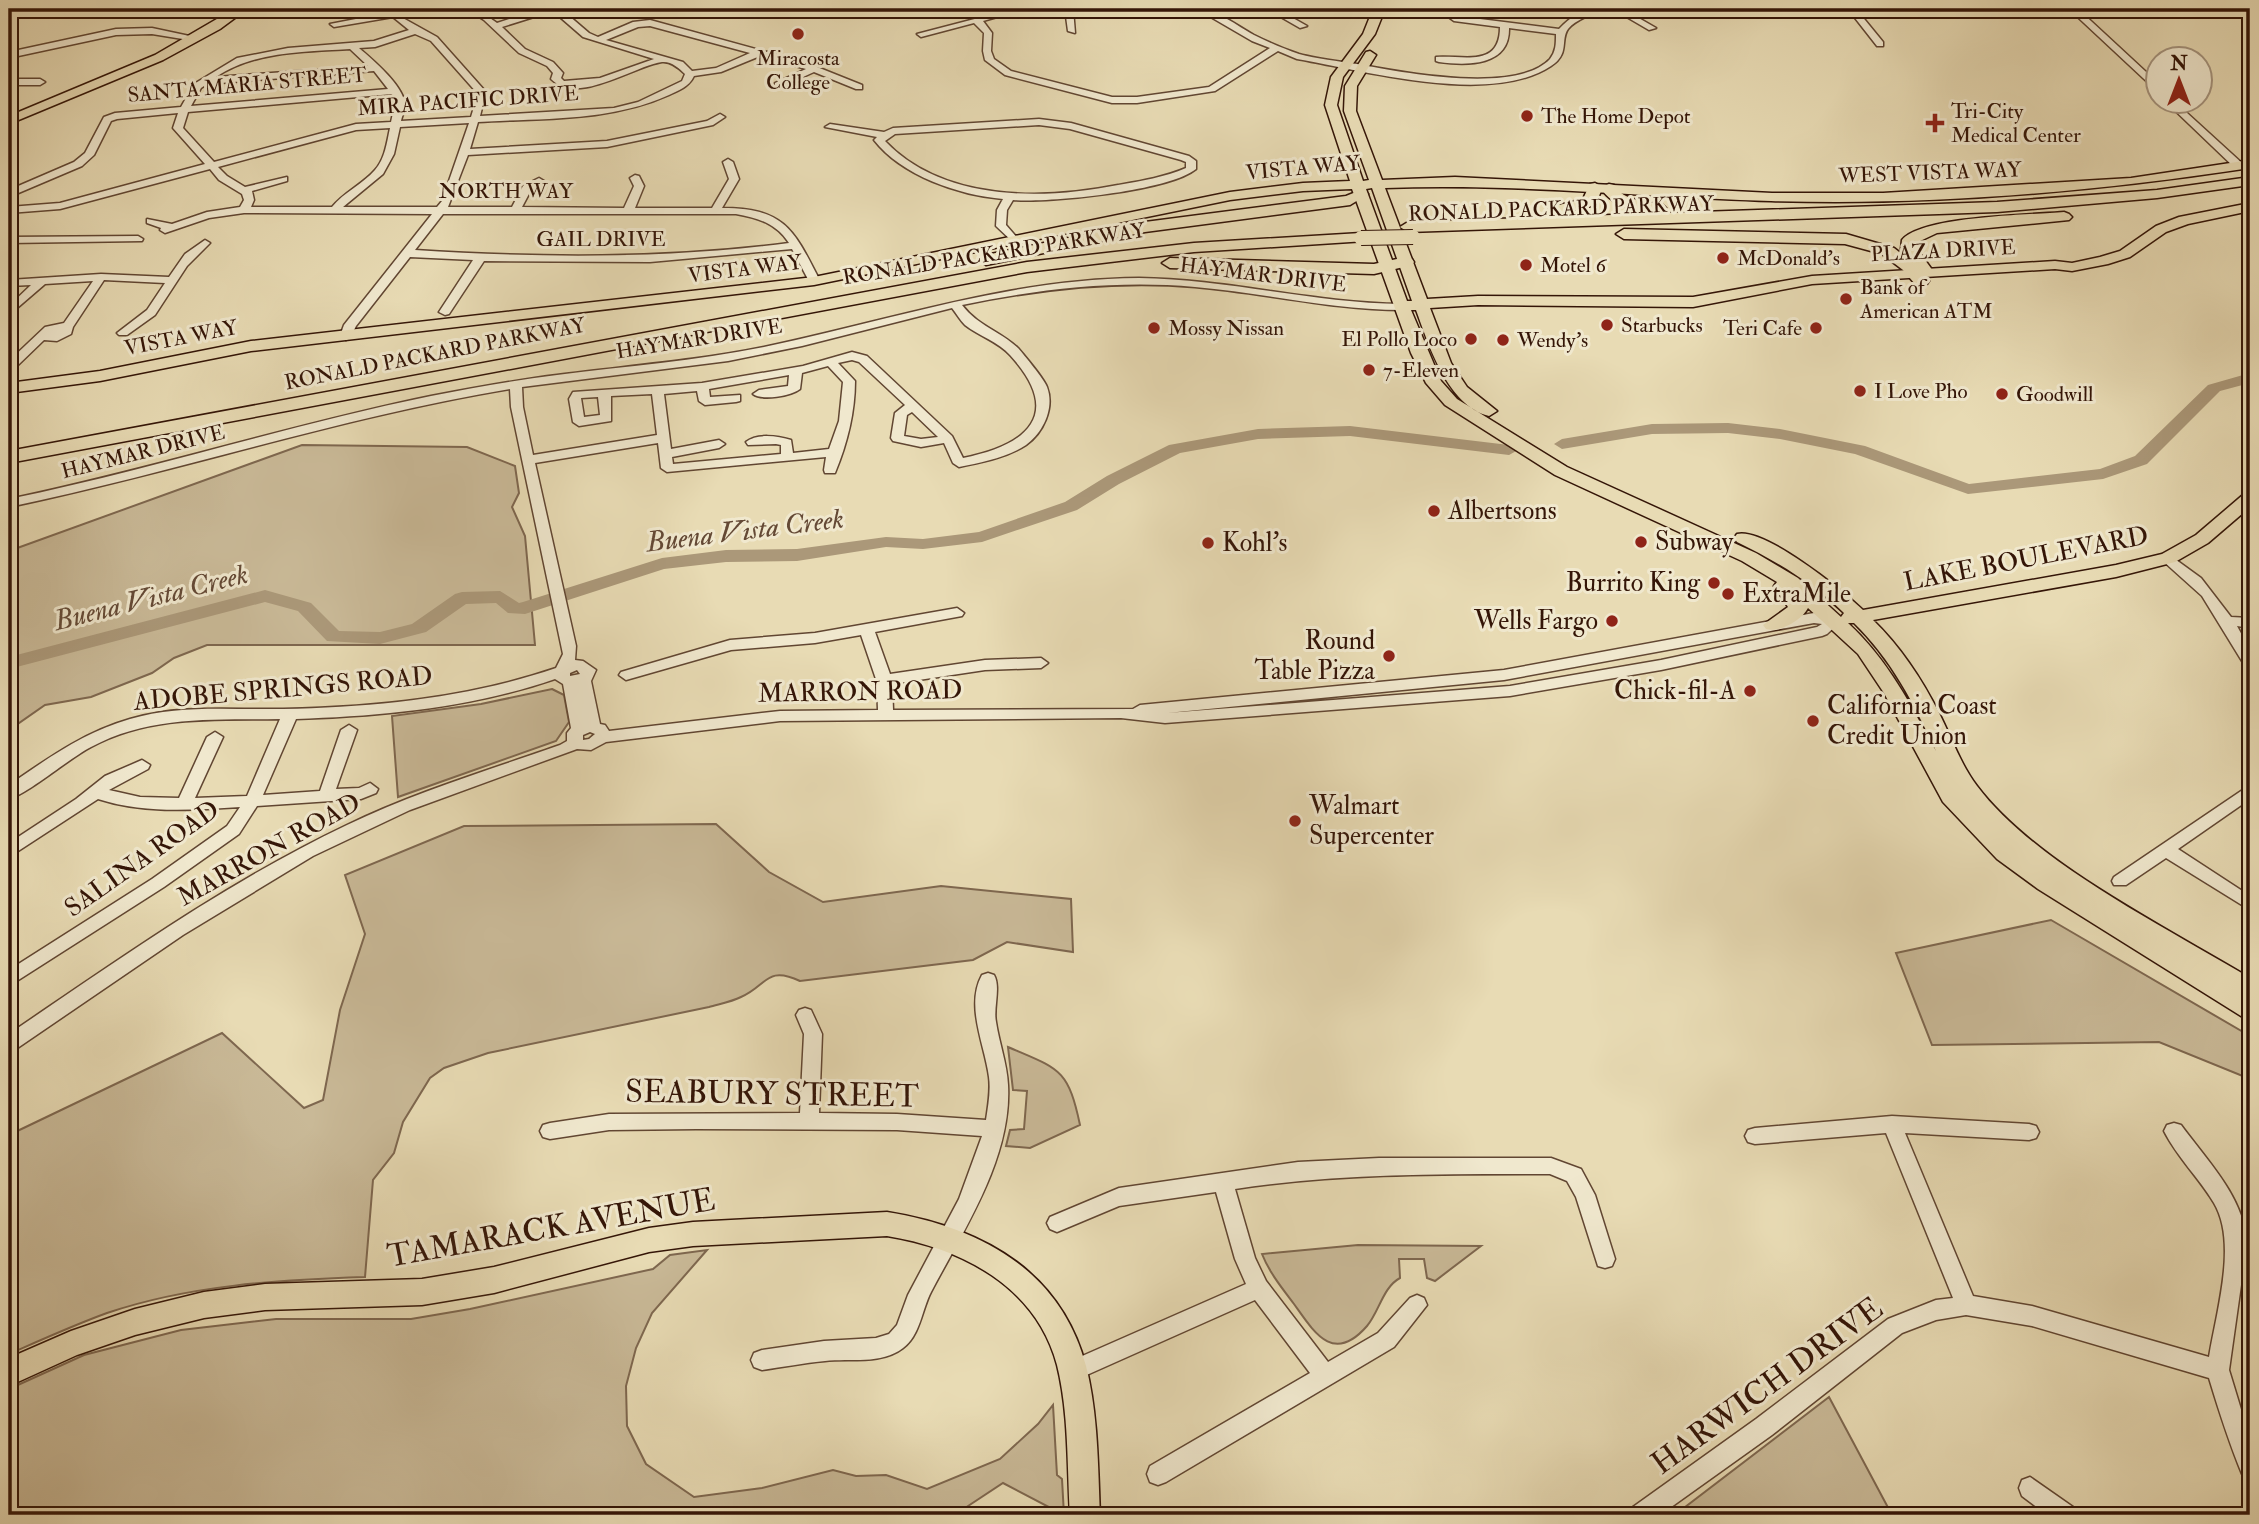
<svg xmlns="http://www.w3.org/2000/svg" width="2259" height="1524" font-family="'IM FELL Double Pica',serif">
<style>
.green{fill:#c9b997;stroke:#7e674f;stroke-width:2}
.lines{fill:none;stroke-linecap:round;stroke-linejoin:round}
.river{fill:#ab9879;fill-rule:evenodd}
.minor-casing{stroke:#614632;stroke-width:3}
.major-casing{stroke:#341507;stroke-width:3}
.highway-casing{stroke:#341507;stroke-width:3}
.minor{fill:#f0e8ce;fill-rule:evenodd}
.major{fill:#e8dbb4;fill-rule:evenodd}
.highway{fill:#e8dbb4;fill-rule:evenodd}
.highway-bridge-casing{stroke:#341507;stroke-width:16;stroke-linecap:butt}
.highway-bridge{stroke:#e8dbb4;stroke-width:14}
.poi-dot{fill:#8f2418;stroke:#f0e8ce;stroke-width:2.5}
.labels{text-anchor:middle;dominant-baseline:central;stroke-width:6;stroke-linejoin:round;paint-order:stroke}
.far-poi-label{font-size:21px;fill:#341507;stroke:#f0e8ce;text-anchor:start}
.far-street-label{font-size:21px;fill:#341507;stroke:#f0e8ce}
.poi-label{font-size:26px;fill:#341507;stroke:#f0e8ce;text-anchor:start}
.street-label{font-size:26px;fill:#341507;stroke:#f0e8ce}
.water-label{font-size:28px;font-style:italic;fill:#644935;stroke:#f0e8ce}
.near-street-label{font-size:32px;fill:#341507;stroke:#f0e8ce}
</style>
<rect width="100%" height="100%" fill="#e8dbb4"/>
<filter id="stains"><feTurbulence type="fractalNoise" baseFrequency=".00286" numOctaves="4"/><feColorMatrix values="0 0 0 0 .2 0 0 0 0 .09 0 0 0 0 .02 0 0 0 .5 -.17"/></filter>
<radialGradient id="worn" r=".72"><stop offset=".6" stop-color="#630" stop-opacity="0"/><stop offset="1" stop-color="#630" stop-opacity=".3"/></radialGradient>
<path class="green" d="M302,445l165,2 48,19 4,27 -7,14 13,29 10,109h-328l-33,13 -22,15 -61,24 -46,8 -36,25v-179z
M552,689l12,6 5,27 -13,19 -158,56 -6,-81 89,-12z
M716,824l53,48 54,30 118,-16 130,13 2,53 -66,-10 -34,18 -173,21c-34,-16 -33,5 -59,16 -10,5 -22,7 -32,10l-221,46 -44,15 -14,10 -27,44 -9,31 -21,27 -8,97c-87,3 -175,8 -258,36 -33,12 -66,27 -98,41v-219l213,-102 82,75 19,-8 17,-90 25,-76 -20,-59 119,-49z
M2051,920l199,116v43l-91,-37 -227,3 -36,-92z
M1008,1047c51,22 60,21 72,78l-50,23 -24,-2 4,-16 14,-1 3,-38 -14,-1z
M1358,1245l123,1 -46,35 -8,-3 -3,-19h-25l1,19c-17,9 -21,34 -33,48 -34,39 -53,6 -73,-22 -12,-16 -25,-32 -32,-50z
M707,1250l-55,63 -16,35 -10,38 1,40 19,38 48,33 68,-9 71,-18 23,6 30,-1 41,14 73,-30 38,-35 15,-19 4,70 5,4 2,36 -61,-32 -41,27 -1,5h-952v-126l75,-34 97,-25 95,-11h135l59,-10 183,-40 17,-14z
M1829,1397l63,118h-217l1,-1z"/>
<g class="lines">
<path class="river" d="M2250,373v10l-30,8 -73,73 -44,15 -135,15 -113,-40 -75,-15 -52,-6 -76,1 -90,15 -8,-5 8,-5 90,-15 76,-1 52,6 85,17 104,38 131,-15 35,-13 73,-71z
M1350,426l159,19 9,5 -9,5 -159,-19 -92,3 -78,14 -61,31 -42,26 -95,32 -59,7 -37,-2 -89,14 -71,1 -62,7 -139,45 -17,-1 -12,-10 -30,1 -40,28 -46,12 -53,-3 -29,-30 -33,-9 -256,67v-12l256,-67 46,13 28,28 41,1 32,-8 43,-30 7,-2 38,-1 19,12 4,-1 139,-44 64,-8 71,-1 89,-12 37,2 56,-7 86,-30 42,-26 62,-31 89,-16z"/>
<defs>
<path id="minor" d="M392,9h38l-29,8 36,20 49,55 -6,24 134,-8 24,-6 44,-21 3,-7c-6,-6 -14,-13 -23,-12 -28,4 -85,44 -111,17l2,-6 -6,-7 -28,-13 -35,-33 -17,-11h10l20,14 44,-14h20l28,24 9,4 35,-15 17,-2 157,43 55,22v4h-6l-42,-17 -33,15h-6v-4l31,-14 -46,-13 -39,16 -27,4c-5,11 -15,14 -25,19 -59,27 -127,23 -191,27l-8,27 137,-8 100,-20 13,-7 5,3 -12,8 -106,22 -139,8 -20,52h64l11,-21 16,-8 5,3 -13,9 -9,17 102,1 10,-22 -4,-8 5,-3 4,1 5,10 -9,22h77l17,-29 -6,-17 5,-3 5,3 6,17 -17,29c63,0 72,22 98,73l-10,2 -18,-34 -142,13 -166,-1 -35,53 -4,1 -6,-3 34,-52 -63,-3 -54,69 -6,12 -4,2 -6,-4 4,-11 88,-111 -188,-1 -35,5 -44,15 -5,-3 1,-2 -14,-5v-4l25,5 35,-12 33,-5 4,-7 -2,-6 -23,-14 -9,-11 -150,40 -51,4v-6l51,-4 145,-39 -32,-36 5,-15 -61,6 -6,2 -17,34 -12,11 -73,31v-7l65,-28 11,-9 19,-36 11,-4 66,-6 13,-23 43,-26 51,-10 86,-7 35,-11 -16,-13 -59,10 -4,-3 62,-12zM553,11l30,26 71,22 -54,19 -36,3 -3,-3 2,-5 -10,-11 -28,-13 -23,-22zM650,26l100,27 -34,15 -24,3 -9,-9 -77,-22 32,-13zM415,34l16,7 47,53 -7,23 -70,4c1,-5 4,-11 4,-16 -1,-19 -32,-45 -46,-57l16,-1zM350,49l18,17 -152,11c38,-26 89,-25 134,-28zM374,71l14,18 -197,17 10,-18 6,-4zM392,94l3,10 -4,18 -35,2 -142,38 -31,-34 5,-16zM469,123l-27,78 -5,6h-94l40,-33 11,-20 6,-27zM390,128c-3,14 -5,31 -15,42 -12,14 -31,22 -43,37h-81l3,-7 -2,-9 35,-10v-4l-42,10 -18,-11 -9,-9 138,-37zM443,214h293c22,4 40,9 53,29 -125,16 -249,15 -374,7z
M758,9h47l-4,3h-39z
M1013,9h13l-43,12 9,12 -1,18 3,8 17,12 101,26h25l72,-10 61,-39 -18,-7 -55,-32c20,0 40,17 57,26 14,7 30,14 45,19 18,5 39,7 58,10 43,8 159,31 193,-5 6,-8 6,-15 6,-25l-47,-6c1,38 -41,38 -70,34l-3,-1v-4c28,-2 64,11 64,-30l-46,-6 -11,-8 1,-4h8l-1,3 5,4 103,13c11,-12 24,-21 40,-20 -10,8 -23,10 -31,20 -8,11 2,25 -17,37 -60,40 -186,5 -254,-7l-19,-8 -63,40 -78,12h-25l-107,-28 -20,-15 -2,-9 1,-18 -10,-10 -53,14 -4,-3z
M1065,9h8l2,24 -7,-2z
M1267,9h10l30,17 -7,2z
M1613,9h10l33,19 -7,2z
M1848,9h8l27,33v4h-6z
M2069,9h9l80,74v9z
M152,28l47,10 -4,3 -43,-7 -36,1 -107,23v-6l107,-23z
M9,79h31l5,3 -5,3h-31z
M2166,102h9l68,62v4h-8z
M1039,119l32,4 118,33 7,5v8c-27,22 -146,34 -183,31l-6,10 -1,15 13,15 -5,3 -18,-17 1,-16 6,-11c-44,-4 -101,-23 -129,-59l3,-3 -52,-10 5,-3 54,8 9,-4zM1039,125l31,4 111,31 5,2v6c-21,9 -45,13 -68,17 -75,15 -175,17 -233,-44l10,-7z
M138,236l5,3 -1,2 -133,2v-6z
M205,240l5,3 -23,23 -32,49 -28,20h-8l-2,-2 30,-23 18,-27 -61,-3 -31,47 -2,7 -14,7 -13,-1 -28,27h-7v-6l36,-34 19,-4 29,-42 -48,3 -36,31v-9l22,-21 -22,1v-6l92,-6 68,3 16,-23z
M1139,278c88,1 174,25 263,26l6,3 -6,3c-70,0 -137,-17 -207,-23 -79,-7 -156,2 -233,18 16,21 38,26 56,43 6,7 26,31 29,39 8,21 -4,46 -21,58 -20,13 -44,17 -67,22l-6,-4 -9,-20 -23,4 -28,-6 -2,-3 4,-25 10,-8 -46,-43 -7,-2 -14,3 17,18c0,32 -8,63 -20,92h-10l-1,-3 2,-13 -159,15 -6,-4 -3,-25 -123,20 41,183 -1,14 8,1 13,9 -5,11 9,43 5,1 4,6 171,-20 98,-1 -1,-28 -16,-47 -46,8 -84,7 -105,30 -7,-5 2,-3 109,-32 85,-7 142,-25 7,5 -2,3 -87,16 15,42 95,-14 56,-2 7,5 -7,5 -56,2 -93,14 1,26 240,-1 7,-4 364,-35 310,-57 25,5 2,3 -14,13 -5,2 -161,34 -151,26 -345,27 -44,-5 -341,3 -174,21 -15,8 -14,-1 -167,61 -97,46 -130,79 -167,114 -7,2v-17c109,-74 218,-152 338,-209 68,-33 142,-55 213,-80l7,-4v-8l4,-5 -8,-44 -8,-5c-84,29 -172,37 -259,40l-33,76 57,-4 21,-61 8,-5 8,5 -21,59 23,-1 11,-5 8,6 -2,4 -15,6 -104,7 -18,28 -75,53 -155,99v-16l143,-91 75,-53 13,-19c-48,3 -96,7 -142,-8l-89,58v-14l67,-44 29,-23 37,-16 8,5 -2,4 -39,21 31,7 39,1 28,-61 8,-5 8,5 -28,61 52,-2 33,-77c-66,1 -130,-4 -189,28 -23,12 -62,46 -82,52v-14c38,-26 75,-53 121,-66 49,-15 102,-9 153,-10 93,-2 185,-11 273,-41l7,-14 -52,-247 -1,-18c-169,28 -333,83 -501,118v-8c142,-29 280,-74 422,-103 42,-8 84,-16 126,-21 69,-9 138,-14 207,-28 125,-26 245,-68 375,-69zM952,308c4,5 8,12 13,17 14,11 34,17 45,30 54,59 18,90 -47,103l-11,-22 -85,-80 -15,-4 -49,14 -101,17 -129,9 -4,7 4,23 6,4 32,-5v-25l41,-2 5,41 -124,20 -10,-48 -1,-20 206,-26 74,-15zM828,366l15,16 -4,39 -10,28 -36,4 -2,-13c-13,-4 -34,-7 -45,2l2,3 28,-1 5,1v9l-108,10 -1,-7 47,-9 6,-4 -6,-4 -48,9 -7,-55 33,-3 2,10 6,4 31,-3 4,-1v-6l-30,2 -1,-8 80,-14 -1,11 -29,4 -6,4c9,7 38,2 47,-5l2,-16zM598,397l2,18 -16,2 -3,-19zM912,412l26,25 -17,2 -17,-3 3,-21zM1814,623l8,1 -5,3 -156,33 -151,26 -343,27 337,-33zM577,670l3,4 -10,2v-3zM590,732l5,2 -6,5 -6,1v-5z
M2168,554l33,24 30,39 19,1v10l-13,-2 13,24v18l-5,-2 -43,-70 -39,-35 -2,-3z
M2250,785v14l-72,50 72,47v14l-84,-52 -40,27h-12l-2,-4 2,-4z
M988,973l6,2c7,12 -1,33 2,47 3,21 11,41 12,63 4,73 -44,144 -77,207 -9,17 -11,44 -28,56 -22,17 -53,10 -78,13 -21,2 -42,6 -63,9l-8,-3 -3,-7 3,-7 8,-3 62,-9 52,-3 13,-4 8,-9 11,-30 51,-96 23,-63 -85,-6 -201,-1 -87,1 -59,9 -7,-2 -3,-6 3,-6 7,-2 59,-9 191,-1 4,-79 -8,-19 3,-5 6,-2 6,2 11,24 -3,79 78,1 89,6c2,-14 5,-29 3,-43 -4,-32 -24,-71 -7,-102z
M1892,1116l137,8 7,2 3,6 -3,6 -7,2 -124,-7 68,163 59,10 177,51c7,-44 29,-114 5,-154 -15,-25 -37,-46 -50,-72l3,-6 7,-2 7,2c24,33 62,71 65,114 1,9 -1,19 -2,28l6,2v19l-9,-3 -12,85 21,69v38l-8,-3c-13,-32 -23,-63 -33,-96l-177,-52 -66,-11 -30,5 -34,13 -130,102 -112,80h-30l3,-8 123,-88 132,-100 48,-19 17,-2 -67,-165 -131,11 -7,-2 -3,-6 3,-6 7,-2z
M1379,1158h172l30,11 14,26 20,64 -3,7 -7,2 -7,-2 -22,-69 -9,-16 -17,-7c-106,0 -210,-1 -315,15l20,69 11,23 62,81 50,-29 32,-35 7,-3 7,3 3,7 -33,42 -228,135 -8,3 -8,-3 -3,-8 3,-8 160,-93 -55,-73 -175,78 -8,3 -8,-3 -3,-7 3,-7 182,-80 -11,-25 -19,-67 -97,14 -62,26 -7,-3 -3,-6 3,-6 69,-29 179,-26z
M2030,1477l43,30 3,8h-29l-25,-19 -3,-8 3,-8z"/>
<path id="major" d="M234,9h13l-27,20 -57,31 -154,64v-8l146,-61z
M1373,9h12l-10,25 -32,43 -6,28 26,76 6,-1 -25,-69 1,-25 21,-34 4,-1 6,4 -19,31 -1,25 26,69 73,-3 317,16h111l248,-15 119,-18v8c-158,24 -319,38 -479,33 -129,-4 -257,-18 -386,-13l42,111 51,-3 215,1 119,-21 243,-15 17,2 28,-6 20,-6 36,-25 23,-9 71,-14v8l-62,13 -22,8 -36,25 -22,7 -36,7 -17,-2 -243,15 -119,23 -215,-2 -48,3 21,55 16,24 30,24 -8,5c-42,-11 -60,-71 -73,-106h-5l30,71 16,18 110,68 189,86 42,25 43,39 3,-4c-31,-30 -68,-52 -107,-71l-3,-4 3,-4c27,-7 105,56 126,76l253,-45 46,-11 34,-19 48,-41 6,-1v14l-42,36 -33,19 -59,15 -243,43c28,27 50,61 67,95 12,24 21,50 37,71 58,77 190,142 273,192v41l-9,-3 -203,-127 -41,-30 -54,-57 -59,-109 -26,-39 -50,-46c-6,12 -28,25 -42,21l-3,-4 25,-18 -14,-21 3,-4 -35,-21 -187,-86 -110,-70 -19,-22 -15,-30 -59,-164 -49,2 -73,9 -416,85 -563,66 -151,30 -91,12v-10l91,-12 151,-30 563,-64 416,-85 73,-9 47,-2 -25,-76 6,-28 32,-43zM1372,188l40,113h-5l-41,-112zM1848,623h6c38,37 60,81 82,128 -26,-47 -48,-91 -88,-128z
M887,1212c92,15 173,57 199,154 12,48 12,100 14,149h-30c-3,-50 -1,-102 -13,-150 -21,-79 -96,-117 -170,-129l-194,10 -44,6 -155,41 -72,12 -157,5 -61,8 -69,17 -58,20 -68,31v-28l62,-27 64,-22 69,-17 61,-8 157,-5 72,-12 155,-39 44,-6z"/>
<path id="highway" d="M2250,177v8l-93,13 -160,14 -589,20 -8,-5 8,-5 589,-20 160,-12z
M1595,183l7,4 7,-3 5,1c10,17 33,16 49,20l3,3c-15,12 -57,-3 -64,-19l-7,16 -39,10 -8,-5 3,-3 32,-8 7,-15z
M1361,190l7,4 -18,11 -205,27 -159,33 -8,-5 8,-5 159,-33 201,-26z
M2064,212l5,2 3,3 -3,3 -132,13 -19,9 -1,7 16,22 -8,5 4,5 -2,3h-12l-12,-14 -21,-16 -37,-10 -221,-5 -8,-5 8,-5 222,5 48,14 14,11 -7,-10 1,-9c20,-24 128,-25 162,-28z
M1361,233l5,2 3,3 -3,3 -172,11 -167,20 -1018,191v-12l1018,-189 167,-19z
M1406,257l6,2 2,3 -2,3 -38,9 -204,-6 -8,-5 8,-5 204,6z"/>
</defs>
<use href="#minor" class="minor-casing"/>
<use href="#major" class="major-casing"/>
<use href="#highway" class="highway-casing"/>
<use href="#minor" class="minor"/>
<use href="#major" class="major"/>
<use href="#highway" class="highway"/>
<defs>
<path id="highway-bridge" d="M1361,238l52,-1"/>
</defs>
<use href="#highway-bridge" class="highway-bridge-casing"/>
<use href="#highway-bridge" class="highway-bridge"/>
</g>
<g class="poi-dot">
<circle cx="798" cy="34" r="7"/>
<circle cx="1527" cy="116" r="7"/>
<path d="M1931.5 112.5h7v7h7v7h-7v7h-7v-7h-7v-7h7z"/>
<circle cx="1723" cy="258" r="7"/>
<circle cx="1526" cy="265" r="7"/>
<circle cx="1846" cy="299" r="7"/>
<circle cx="1607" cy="325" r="7"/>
<circle cx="1154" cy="328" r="7"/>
<circle cx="1816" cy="328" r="7"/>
<circle cx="1471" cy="339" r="7"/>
<circle cx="1503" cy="340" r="7"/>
<circle cx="1369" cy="370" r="7"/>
<circle cx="1860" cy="391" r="7"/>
<circle cx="2002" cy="394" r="7"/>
<circle cx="1434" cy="511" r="7"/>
<circle cx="1641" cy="542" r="7"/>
<circle cx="1208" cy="543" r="7"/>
<circle cx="1714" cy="583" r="7"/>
<circle cx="1728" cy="594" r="7"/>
<circle cx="1612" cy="621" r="7"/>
<circle cx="1389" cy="656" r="7"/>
<circle cx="1750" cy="691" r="7"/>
<circle cx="1813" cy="721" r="7"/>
<circle cx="1295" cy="821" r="7"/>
</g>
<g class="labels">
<g class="far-poi-label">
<text x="798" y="58" text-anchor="middle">Miracosta<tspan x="798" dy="24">College</tspan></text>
<text x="1951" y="111">Tri-City<tspan x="1951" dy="24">Medical Center</tspan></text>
<text x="1541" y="116">The Home Depot</text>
<text x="1737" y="258">McDonald's</text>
<text x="1540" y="265">Motel 6</text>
<text x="1860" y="287">Bank of<tspan x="1860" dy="24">American ATM</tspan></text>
<text x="1621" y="325">Starbucks</text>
<text x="1168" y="328">Mossy Nissan</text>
<text x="1802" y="328" text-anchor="end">Teri Cafe</text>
<text x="1457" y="339" text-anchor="end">El Pollo Loco</text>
<text x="1517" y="340">Wendy's</text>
<text x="1383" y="370">7-Eleven</text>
<text x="1874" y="391">I Love Pho</text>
<text x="2016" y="394">Goodwill</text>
</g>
<g class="far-street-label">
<text transform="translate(247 85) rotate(-5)">SANTA MARIA STREET</text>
<text transform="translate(468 101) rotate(-4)">MIRA PACIFIC DRIVE</text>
<text transform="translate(1303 168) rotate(-5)">VISTA WAY</text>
<text transform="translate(1930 173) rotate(-2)">WEST VISTA WAY</text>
<text x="506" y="191">NORTH WAY</text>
<text transform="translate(1561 209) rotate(-2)">RONALD PACKARD PARKWAY</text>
<text x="601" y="239">GAIL DRIVE</text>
<text transform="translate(1943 251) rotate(-3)">PLAZA DRIVE</text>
<text transform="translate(994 254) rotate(-9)">RONALD PACKARD PARKWAY</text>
<text transform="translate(745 269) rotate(-7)">VISTA WAY</text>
<text transform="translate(1263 275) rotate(7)">HAYMAR DRIVE</text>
<text transform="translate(181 338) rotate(-11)">VISTA WAY</text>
<text transform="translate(699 339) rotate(-9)">HAYMAR DRIVE</text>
<text transform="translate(435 354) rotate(-11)">RONALD PACKARD PARKWAY</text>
<text transform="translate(143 452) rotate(-14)">HAYMAR DRIVE</text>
</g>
<g class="poi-label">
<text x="1448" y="511">Albertsons</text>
<text x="1655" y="542">Subway</text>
<text x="1222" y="543">Kohl's</text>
<text x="1700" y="583" text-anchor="end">Burrito King</text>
<text x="1742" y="594">ExtraMile</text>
<text x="1598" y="621" text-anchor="end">Wells Fargo</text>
<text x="1375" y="641" text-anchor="end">Round<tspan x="1375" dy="30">Table Pizza</tspan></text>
<text x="1736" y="691" text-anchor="end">Chick-fil-A</text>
<text x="1827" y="706">California Coast<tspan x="1827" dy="30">Credit Union</tspan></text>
<text x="1309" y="806">Walmart<tspan x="1309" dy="30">Supercenter</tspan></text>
</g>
<g class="street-label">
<text transform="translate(2026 559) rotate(-11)">LAKE BOULEVARD</text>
<text transform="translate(283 689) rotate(-5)">ADOBE SPRINGS ROAD</text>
<text transform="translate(860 692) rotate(-1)">MARRON ROAD</text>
<text transform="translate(269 850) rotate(-29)">MARRON ROAD</text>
<text transform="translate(142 859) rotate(-35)">SALINA ROAD</text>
</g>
<g class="water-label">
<text transform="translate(745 531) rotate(-7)">Buena Vista Creek</text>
<text transform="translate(151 598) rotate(-14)">Buena Vista Creek</text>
</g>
<g class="near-street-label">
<text transform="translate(772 1094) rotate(1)">SEABURY STREET</text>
<text transform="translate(551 1228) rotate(-10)">TAMARACK AVENUE</text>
<text transform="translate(1767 1386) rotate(-36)">HARWICH DRIVE</text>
</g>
</g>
<rect width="2259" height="1524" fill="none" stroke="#e8dbb4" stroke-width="35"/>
<rect x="10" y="10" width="2238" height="1503" fill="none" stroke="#341507" stroke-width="3.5"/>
<rect x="18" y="18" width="2224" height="1489" fill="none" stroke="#341507" stroke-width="2"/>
<g transform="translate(2179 80)"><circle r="33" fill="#f0e8ce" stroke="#a5947e" stroke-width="2"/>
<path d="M0-5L12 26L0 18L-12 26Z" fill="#8f2418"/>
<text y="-10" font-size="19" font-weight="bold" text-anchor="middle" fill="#341507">N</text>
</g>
<rect width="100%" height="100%" filter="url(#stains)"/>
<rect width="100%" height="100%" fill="url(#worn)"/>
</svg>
